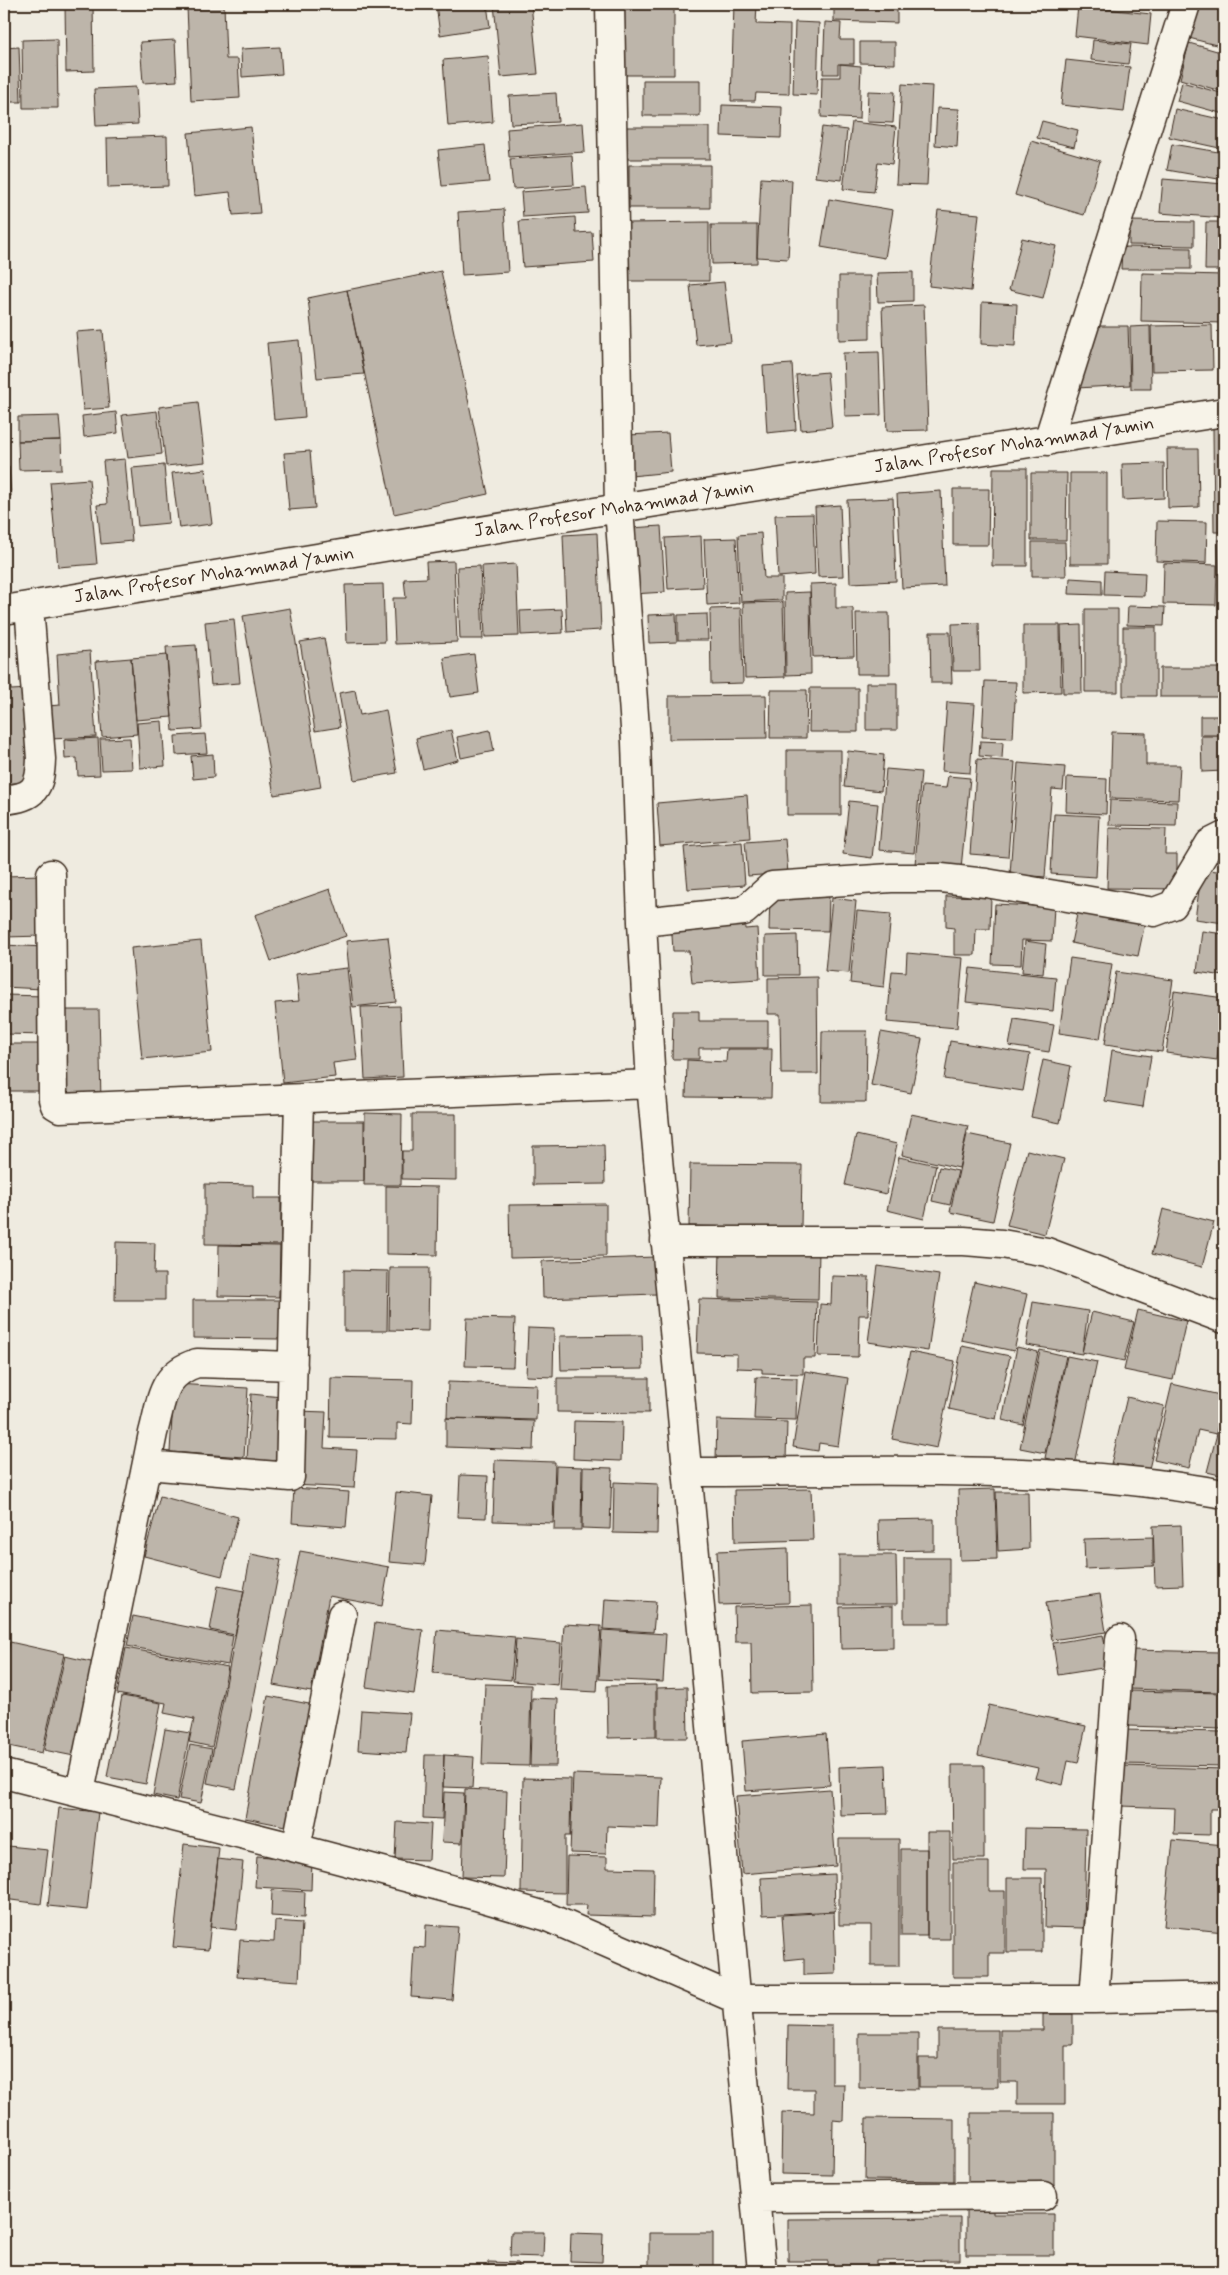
<svg xmlns="http://www.w3.org/2000/svg" width="1228" height="2275" font-family="Mynerve,sans-serif">
<style>
.building{fill:#bdb5aa;stroke:#3b2a1e}
.lines{fill:none;stroke-linecap:round;stroke-linejoin:round}
.minor-casing{stroke:#3b2a1e;stroke-width:31}
.minor{stroke:#f7f3e8;stroke-width:28}
.labels{text-anchor:middle;dominant-baseline:central;stroke-width:4;stroke-linejoin:round;paint-order:stroke}
.street-label{font-size:19px;fill:#3b2a1e;stroke:#f7f3e8}
</style>
<rect width="100%" height="100%" fill="#efebe0"/>
<filter id="ink" filterUnits="userSpaceOnUse"><feTurbulence type="fractalNoise" baseFrequency=".02" numOctaves="2"/><feDisplacementMap in="SourceGraphic" scale="10" xChannelSelector="R" yChannelSelector="G"/><feConvolveMatrix kernelMatrix="1 2 1 2 8 2 1 2 1" color-interpolation-filters="sRGB"/></filter>
<g filter="url(#ink)">
<path class="building" d="M65,4h28l1,67 -28,1z
M436,4h51l3,23 -50,8z
M494,4h37l7,70 -37,3z
M624,4h50v71h-50z
M734,4h23l-1,20 34,1 -1,69 -33,-1 -1,8h-24z
M834,4h63v19l-63,-2z
M1199,4h25v43l-35,-9z
M224,5l2,54h12l2,39 -49,3 -4,-94z
M1078,6l73,8 -3,31 -73,-9z
M795,22l24,1 -2,72 -24,-1z
M825,22l16,1 -1,17h14v24h-16v10h-15z
M57,39l1,69h-35l-1,-68z
M175,40l2,41 -34,2 -3,-41z
M1093,40l38,4 -3,20 -37,-4z
M860,42h35v22l-35,-1z
M1189,43l35,10v39l-44,-13z
M19,47l2,55h-17v-54z
M280,47l2,27 -40,3 -1,-28z
M488,56l5,66 -45,4 -5,-66z
M1066,60l64,7 -6,45 -63,-7z
M840,64l21,2 -2,53 -38,-2 1,-40h18z
M643,80h57v36h-57z
M1182,82l42,12v20l-47,-13z
M902,84l30,2 -5,99 -31,-1z
M136,87l2,37 -42,2 -2,-37z
M868,91l27,1 -2,31 -26,-1z
M556,93l2,29 -47,2 -2,-28z
M722,105l60,2 -1,31 -60,-2z
M937,108l22,1 -2,38 -22,-2z
M1175,109l49,11v29l-55,-12z
M1042,121l36,9 -4,17 -37,-9z
M852,122l44,5 -4,37 -14,-2 -4,30 -31,-3z
M583,123l2,29 -76,5 -2,-28z
M251,127l9,86 -27,2 -3,-23 -36,4 -6,-63z
M626,127h84v32h-84z
M822,127l25,3 -5,50 -27,-3z
M167,136l1,50 -60,2 -1,-50z
M1031,141l69,20 -16,54 -69,-20z
M1172,144l52,9v27l-57,-10z
M485,145l4,37 -47,4 -4,-36z
M572,155l2,30 -61,4 -3,-30z
M629,165h81v43h-81z
M761,178l31,2 -4,79 -31,-2z
M1163,179l61,5v34l-64,-5z
M586,187l2,26 -65,4 -2,-25z
M829,199l64,11 -8,48 -64,-11z
M504,209l4,63 -46,3 -4,-63z
M938,210l41,4 -8,77 -42,-5z
M575,217l1,16 16,-1 2,30 -71,5 -4,-46z
M1129,221l65,1v24l-65,-1z
M709,222v59h-81l-1,-58z
M1206,222h18v48h-19z
M711,225h46v38l-45,1z
M1022,238l34,8 -13,52 -34,-8z
M1122,247l69,1v21h-70z
M441,271l47,223 -94,20 -47,-224z
M913,272v29l-35,1 -1,-29z
M1142,273l82,2v48l-83,-2z
M839,276h31v63l-31,1z
M724,282l7,60 -35,3 -6,-60z
M347,290l17,84 -47,4 -9,-80z
M982,302l35,2 -2,42 -34,-2z
M924,305l4,125 -41,1 -5,-124z
M1212,325l1,45 -61,1 -1,-45z
M1098,326h30l2,59 -53,3z
M1150,326l1,63h-20l-1,-62z
M103,330l6,78 -26,2 -7,-78z
M299,340l6,77 -31,3 -7,-77z
M879,352l2,63 -36,1 -2,-63z
M792,364l4,66 -29,3 -4,-67z
M827,372l5,55 -31,3 -5,-55z
M198,402l7,60 -39,4 -7,-59z
M157,411l5,43 -34,4 -6,-43z
M116,412l2,21 -34,4 -2,-21z
M59,416l2,24 -43,1v-24z
M1213,428h11v104h-10z
M668,433l3,39 -40,4 -3,-41z
M61,440l1,29 -43,1 -1,-29z
M1167,449h31l1,58 -31,1z
M310,451l5,57 -26,2 -5,-57z
M125,459l7,82 -31,3 -4,-39 10,-1 -4,-43z
M1164,463v35l-41,2 -1,-36z
M164,465l5,58 -31,3 -6,-58z
M4,467h5l2,29h-7z
M993,468h34v98h-35z
M205,469l7,55 -33,4 -7,-55z
M1031,473h36l-1,67h-35z
M1070,473h37v91h-37z
M89,479l8,85 -39,3 -8,-85z
M953,489h36l-1,56h-35z
M941,491l4,95 -43,2 -5,-94z
M893,498l3,83 -46,2 -3,-83z
M840,505l3,71 -25,1 -3,-70z
M813,514l2,60 -37,3 -3,-62z
M1157,521l50,1 -1,41 -50,-2z
M661,526l4,66 -32,2 -2,-66z
M597,533l4,97 -34,2 -4,-97z
M761,533l3,45h18v22l-41,2 -3,-67z
M701,536l2,51 -35,2 -3,-51z
M736,538l3,65 -32,2 -3,-66z
M1218,540h6v34h-5z
M1032,542h33l1,34h-34z
M454,561l3,81 -62,2 -2,-46h13l-2,-19 23,-1 -1,-16z
M1164,563l53,2 -1,40 -53,-1z
M516,564l3,72 -34,1 -3,-71z
M480,566l3,73h-23l-3,-72z
M1105,571l40,2 -1,23 -40,-1z
M1070,578l32,2v15l-33,-1z
M836,583v25h17l1,48 -41,1 -3,-73z
M383,584l2,58 -38,1 -2,-58z
M810,592l1,82 -25,1 -1,-82z
M783,602l2,75 -40,1 -2,-75z
M1128,606l37,1 -1,19 -37,-1z
M290,608l31,179 -47,8 -31,-179z
M741,608l2,75 -32,1 -1,-75z
M562,609l1,24 -42,2 -1,-24z
M1085,609h33v83h-33z
M856,613h33l1,61h-33z
M676,614l1,28 -28,1 -1,-28z
M707,614l1,26h-30v-25z
M234,619l6,64 -29,2 -6,-63z
M979,623l1,48h-27l-1,-47z
M1023,625h37l1,67 -38,1z
M1081,625l1,68h-19l-2,-67z
M1123,627h33v69h-33z
M930,632h20l2,51h-21z
M324,638l16,89 -25,4 -15,-89z
M196,645l6,84 -29,2 -7,-84z
M90,651l6,86 -46,2 -2,-33 12,-1 -3,-51z
M474,654l5,39 -29,4 -6,-39z
M167,655l5,62 -36,3 -5,-62z
M131,658l6,76 -35,3 -6,-76z
M1160,668h64v29h-64z
M9,669l2,21 18,-1 5,92 -30,3v-114z
M985,681l31,1 -3,56 -31,-1z
M866,683h31v47h-31z
M810,688h48v44h-49z
M355,690l5,25 26,-5 11,63 -43,7 -15,-87z
M771,690h36l-1,48h-36z
M766,695l1,43 -98,1v-43z
M947,702l28,2 -5,69 -28,-2z
M1200,716h24v19h-24z
M162,721l3,45 -25,2 -3,-45z
M451,730l7,30 -35,9 -7,-31z
M490,730l4,21 -33,7 -4,-21z
M1112,732l34,1v32h34l-2,35 -68,-2z
M205,734l2,19 -31,2 -1,-19z
M1201,736h23v35l-22,1z
M98,738l2,37 -22,1 -1,-18 -12,1 -1,-19z
M130,738l2,31 -30,1 -2,-31z
M980,741l23,1 -1,16 -23,-2z
M787,750h54v65h-54z
M848,751l36,4 -3,36 -37,-4z
M213,754l1,23 -21,2 -2,-23z
M977,759l38,3 -7,95 -38,-3z
M1018,763l47,4 -2,23 -11,-1 -7,88 -35,-3z
M886,769l35,3 -7,81 -35,-3z
M948,776l22,2 -9,90 -46,-4 7,-78 24,2z
M1067,777l40,2 -1,35 -40,-2z
M747,795l3,43 -90,8 -3,-43z
M1110,800l67,2 -1,24 -67,-1z
M849,801l29,3 -6,54 -29,-4z
M1054,814l45,2 -3,61 -45,-3z
M1109,828l57,1 -1,25h12v35l-70,-1z
M785,839l3,34 -40,3 -3,-34z
M742,842l3,43 -57,4 -4,-42z
M1202,869l22,3v51l-29,-4z
M43,875l1,61 -40,1v-61z
M330,889l16,47 -75,25 -16,-46z
M770,895h59l-1,36 -59,-1z
M946,896l45,1 -1,32h-14l-1,26h-21v-27l-8,-1z
M832,898l24,3 -7,72 -24,-2z
M995,904l59,3 -2,34 -30,-1 -1,25 -29,-1z
M1079,905l67,13 -8,38 -67,-13z
M857,911l34,3 -7,73 -34,-4z
M744,916l1,13 12,-1 3,51 -68,4 -3,-32h-16l-2,-31z
M1202,931l22,3v42l-27,-4z
M797,935l1,40h-33v-39z
M388,937l8,65 -43,5 -7,-66z
M201,941l11,111 -70,7 -11,-111z
M1025,941l21,3 -3,30 -21,-2z
M4,945l40,2 -2,42 -38,-2z
M907,953l56,5 -6,70 -70,-6 5,-51 14,1z
M1070,958l42,6 -12,75 -41,-6z
M347,968l10,92 -24,3 2,14 -52,6 -8,-80 24,-2 -3,-27z
M970,968l86,9 -3,34 -87,-9z
M1116,972l57,8 -11,72 -57,-8z
M817,977l1,97h-37l-1,-60h-12v-36z
M1174,991l50,7 -7,62 -51,-7z
M4,995l42,1v39l-42,-1z
M400,1006l3,71 -38,2 -4,-72z
M59,1010h40l2,92h-41z
M673,1011h26v10h69v27h-69v11h-27z
M1014,1019l40,6 -5,27 -40,-6z
M822,1031h45l-1,71h-45z
M881,1032l41,7 -11,54 -40,-8z
M950,1041l80,13 -7,37 -79,-12z
M4,1044h42v47h-42z
M727,1049h45l-1,49 -85,-1 1,-37 39,2z
M1112,1050l39,6 -8,51 -38,-6z
M1043,1060l28,6 -11,57 -29,-6z
M365,1113l37,1 -1,71h-37z
M412,1114h44v66l-54,-1v-28h10z
M911,1114l57,12 -9,42 -57,-13z
M302,1121h62v60h-63z
M967,1134l43,9 -17,78 -43,-9z
M856,1135l41,9 -11,50 -41,-9z
M604,1145l1,39 -72,1v-39z
M1027,1150l37,9 -19,75 -38,-9z
M899,1157l37,8 -12,54 -37,-9z
M690,1164l112,1 -1,63 -112,-2z
M939,1167l19,4 -8,34 -18,-4z
M205,1184l48,1v13h28v47l-76,-1z
M386,1186l52,1 -1,68 -51,-1z
M606,1204v52l-96,2 -1,-53z
M1163,1209l51,13 -12,45 -50,-13z
M116,1242l39,1 -1,31h11v26h-50z
M219,1245l61,1 -1,51 -61,-1z
M720,1248l99,2 -1,50 -99,-2z
M655,1257l1,37 -113,4 -1,-37z
M878,1266l61,9 -11,76 -60,-9z
M390,1268h39l-1,63 -39,-1z
M344,1270l44,1 -1,60h-43z
M832,1276l37,1 -1,38h-9l-1,42 -40,-1 2,-52 11,1z
M974,1282l53,12 -13,57 -53,-11z
M699,1299l118,3 -2,56h-12v16l-41,-1v-4l-25,-1v-14l-40,-1z
M193,1300h88v39l-88,-1z
M1033,1302l55,9 -6,43 -56,-9z
M1138,1310l48,11 -13,59 -49,-10z
M1092,1312l42,10 -10,39 -42,-9z
M467,1318l48,1 -2,48 -48,-1z
M528,1328l26,1 -1,48 -27,-1z
M642,1335l1,34 -82,1 -1,-34z
M962,1346l48,10 -14,63 -47,-10z
M1017,1347l21,5 -15,73 -21,-5z
M1040,1350l26,6 -21,97 -25,-5z
M910,1352l45,9 -18,87 -45,-9z
M1067,1356l30,6 -22,103 -30,-7z
M805,1371l43,7 -10,68 -19,-3 -1,8 -25,-4z
M756,1377l41,1 -1,42 -42,-1z
M331,1378l82,2 -1,44 -15,-1v16l-67,-1z
M557,1378h92v35l-92,-1z
M448,1382l89,3 -1,35 -89,-2z
M174,1384l74,4 -4,69 -74,-5z
M1172,1384l52,12 -8,38 -18,-4 -9,38 -35,-8z
M251,1394l41,4 -5,65 -40,-4z
M1127,1397l37,9 -16,67 -37,-9z
M1224,1407v69l-17,-4z
M298,1411l28,1 -2,36 33,2 -3,38 -61,-3z
M446,1418l88,3 -1,29 -87,-3z
M717,1420l70,2 -1,38 -70,-1z
M574,1421l48,1 -1,39 -48,-2z
M495,1460l60,2 -2,61 -60,-2z
M556,1466l26,1 -1,63h-27z
M583,1467l29,1 -2,61 -28,-1z
M460,1475l28,1 -2,42 -28,-1z
M614,1482l44,2 -1,50 -44,-1z
M294,1488l55,4 -3,35 -54,-4z
M811,1489l2,51 -78,2 -1,-52z
M995,1489l2,70 -37,1 -2,-70z
M396,1492l36,4 -7,69 -36,-3z
M996,1492h32l1,57 -31,2z
M160,1496l78,21 -16,59 -78,-20z
M934,1519v31l-55,1 -1,-31z
M1181,1525l2,60 -28,1 -2,-60z
M1153,1537v29l-68,3 -1,-30z
M788,1548l1,55 -70,2 -2,-54z
M300,1551l89,16 -7,39 -53,-10 -18,96 -38,-7z
M251,1554l30,6 -45,229 -29,-6z
M839,1555h57l1,49h-58z
M904,1558h45v65h-45z
M218,1586l26,5 -9,44 -25,-5z
M1100,1594l6,38 -54,8 -6,-38z
M605,1599l51,3 -3,30 -50,-3z
M812,1605l1,87 -61,1 -1,-51h-16l-1,-35z
M893,1606v42l-52,1 -1,-42z
M133,1616l100,20 -5,29 -101,-19z
M375,1623l48,7 -9,64 -48,-7z
M564,1624l37,2 -4,66 -37,-2z
M437,1630l78,7 -4,43 -78,-7z
M602,1630l64,4 -3,48 -64,-3z
M1103,1635l6,32 -51,8 -5,-32z
M516,1639l45,4 -3,42 -45,-4z
M10,1642l54,12 -22,99 -38,-8v-75z
M126,1648l102,19 -16,80 -23,-5 5,-23 -30,-6 2,-10 -49,-9z
M1131,1650l88,2 -1,40 -88,-3z
M65,1656l39,9 -20,93 -40,-8z
M485,1684l46,1 -2,81 -47,-1z
M656,1685v52l-48,1 -1,-52z
M687,1687l1,51h-31v-50z
M1129,1691l94,2 -2,36 -93,-3z
M122,1696l39,7 -15,81 -39,-7z
M268,1696l46,9 -24,122 -45,-9z
M532,1698l26,1 -2,67h-26z
M989,1705l97,21 -8,37 -10,-2 -5,24 -28,-7 3,-10 -60,-13z
M361,1710l49,3 -4,40 -48,-3z
M165,1729l25,4 -13,67 -24,-5z
M1123,1730l101,2v34l-102,-2z
M826,1734l4,51 -84,6 -4,-50z
M190,1745l22,4 -11,54 -22,-4z
M425,1755h19l-2,64 -19,-1z
M444,1755l30,2 -2,31 -29,-1z
M886,1765l2,49 -48,1 -1,-48z
M952,1765h32v94h-31z
M1122,1766l102,3v40h-14v26l-36,-1 1,-26 -54,-2z
M573,1774l88,3 -2,51 -52,-2 -1,28 -36,-1z
M523,1778l48,1 -1,57h-5v57l-44,-1z
M465,1789l42,2 -3,87 -42,-1z
M830,1789l6,77 -94,8 -6,-78z
M444,1792l20,1 -2,50 -20,-1z
M59,1808l39,4 -11,98 -39,-4z
M397,1822l34,2 -2,36 -34,-1z
M1025,1828l61,1 -2,99 -39,-1 1,-58h-22z
M927,1832h23v107h-23z
M839,1839h60v127h-28v-41h-32z
M1173,1840l51,5v87l-60,-6z
M184,1844l35,4 -11,102 -35,-3z
M8,1846l40,4 -7,54 -37,-5z
M901,1849h26v87h-26z
M257,1856l55,4 -1,30 -56,-3z
M567,1856l40,1v11l47,1 -1,48 -67,-2 1,-10h-21z
M218,1859l25,3 -7,68 -26,-3z
M953,1862h36v29h16v62h-16v24h-36z
M834,1874l1,37 -72,4 -2,-37z
M1007,1878h35v74h-35z
M272,1890l33,2 -1,26 -33,-2z
M834,1912l2,62 -32,1v-17l-19,2 -3,-45z
M275,1921l27,2 -3,58 -62,-4 3,-37 34,2z
M426,1925l32,2 -6,73 -41,-3 3,-50 11,1z
M1043,2014h30v31h-8v59h-48v-22h-17v-52h43z
M788,2025l44,1v58h12l-1,37 -10,-1 -1,55 -51,-1 1,-62 32,1v-24h-27z
M938,2030h60v57h-79v-29h19z
M859,2033h59v56l-59,-1z
M971,2113h83v74h-86v-48h3z
M866,2118l88,1v62l-89,-1z
M966,2200h27v14h61v41h-88z
M960,2218v42l-84,1v10h-48v-10h-40v-42z
M511,2232h33l-1,25 -33,-1z
M571,2233l32,1 -1,28 -32,-1z
M649,2233h64v38h-64z
M488,2262l30,1v8h-30z"/>
<g class="lines">
<defs>
<path id="minor" d="M610,4l9,504 17,234 6,180 9,162 111,1187
M1048,441l138,-437
M4,610l615,-102 605,-96
M4,800c31,-3 36,-12 37,-41l-12,-153
M51,874l2,225 2,6 5,3 591,-24
M642,922l102,-11 28,-25 119,-8h50l45,5 168,29 19,-7 37,-62 14,-7
M665,1241h299l38,3 45,8 177,67
M147,1465l143,12 9,-378
M689,1472c178,0 359,-10 535,22
M4,1774l292,74 184,49 65,19 191,83h358l130,-3
M80,1792l73,-359c9,-33 8,-59 44,-70l96,3
M296,1848l46,-233
M1094,1999l26,-360
M756,2198l287,-2"/>
</defs>
<use href="#minor" class="minor-casing"/>
<use href="#minor" class="minor"/>
</g>
</g>
<g class="labels">
<g class="street-label">
<text transform="translate(1014 445) rotate(-9)">Jalan Profesor Mohammad Yamin</text>
<text transform="translate(614 509) rotate(-9)">Jalan Profesor Mohammad Yamin</text>
<text transform="translate(214 575) rotate(-9)">Jalan Profesor Mohammad Yamin</text>
</g>
</g>
<rect width="1228" height="2275" fill="none" stroke="#f7f3e8" stroke-width="20"/>
<rect x="10" y="10" width="1208" height="2255" fill="none" stroke="#3b2a1e" stroke-width="2" filter="url(#ink)"/>
</svg>
